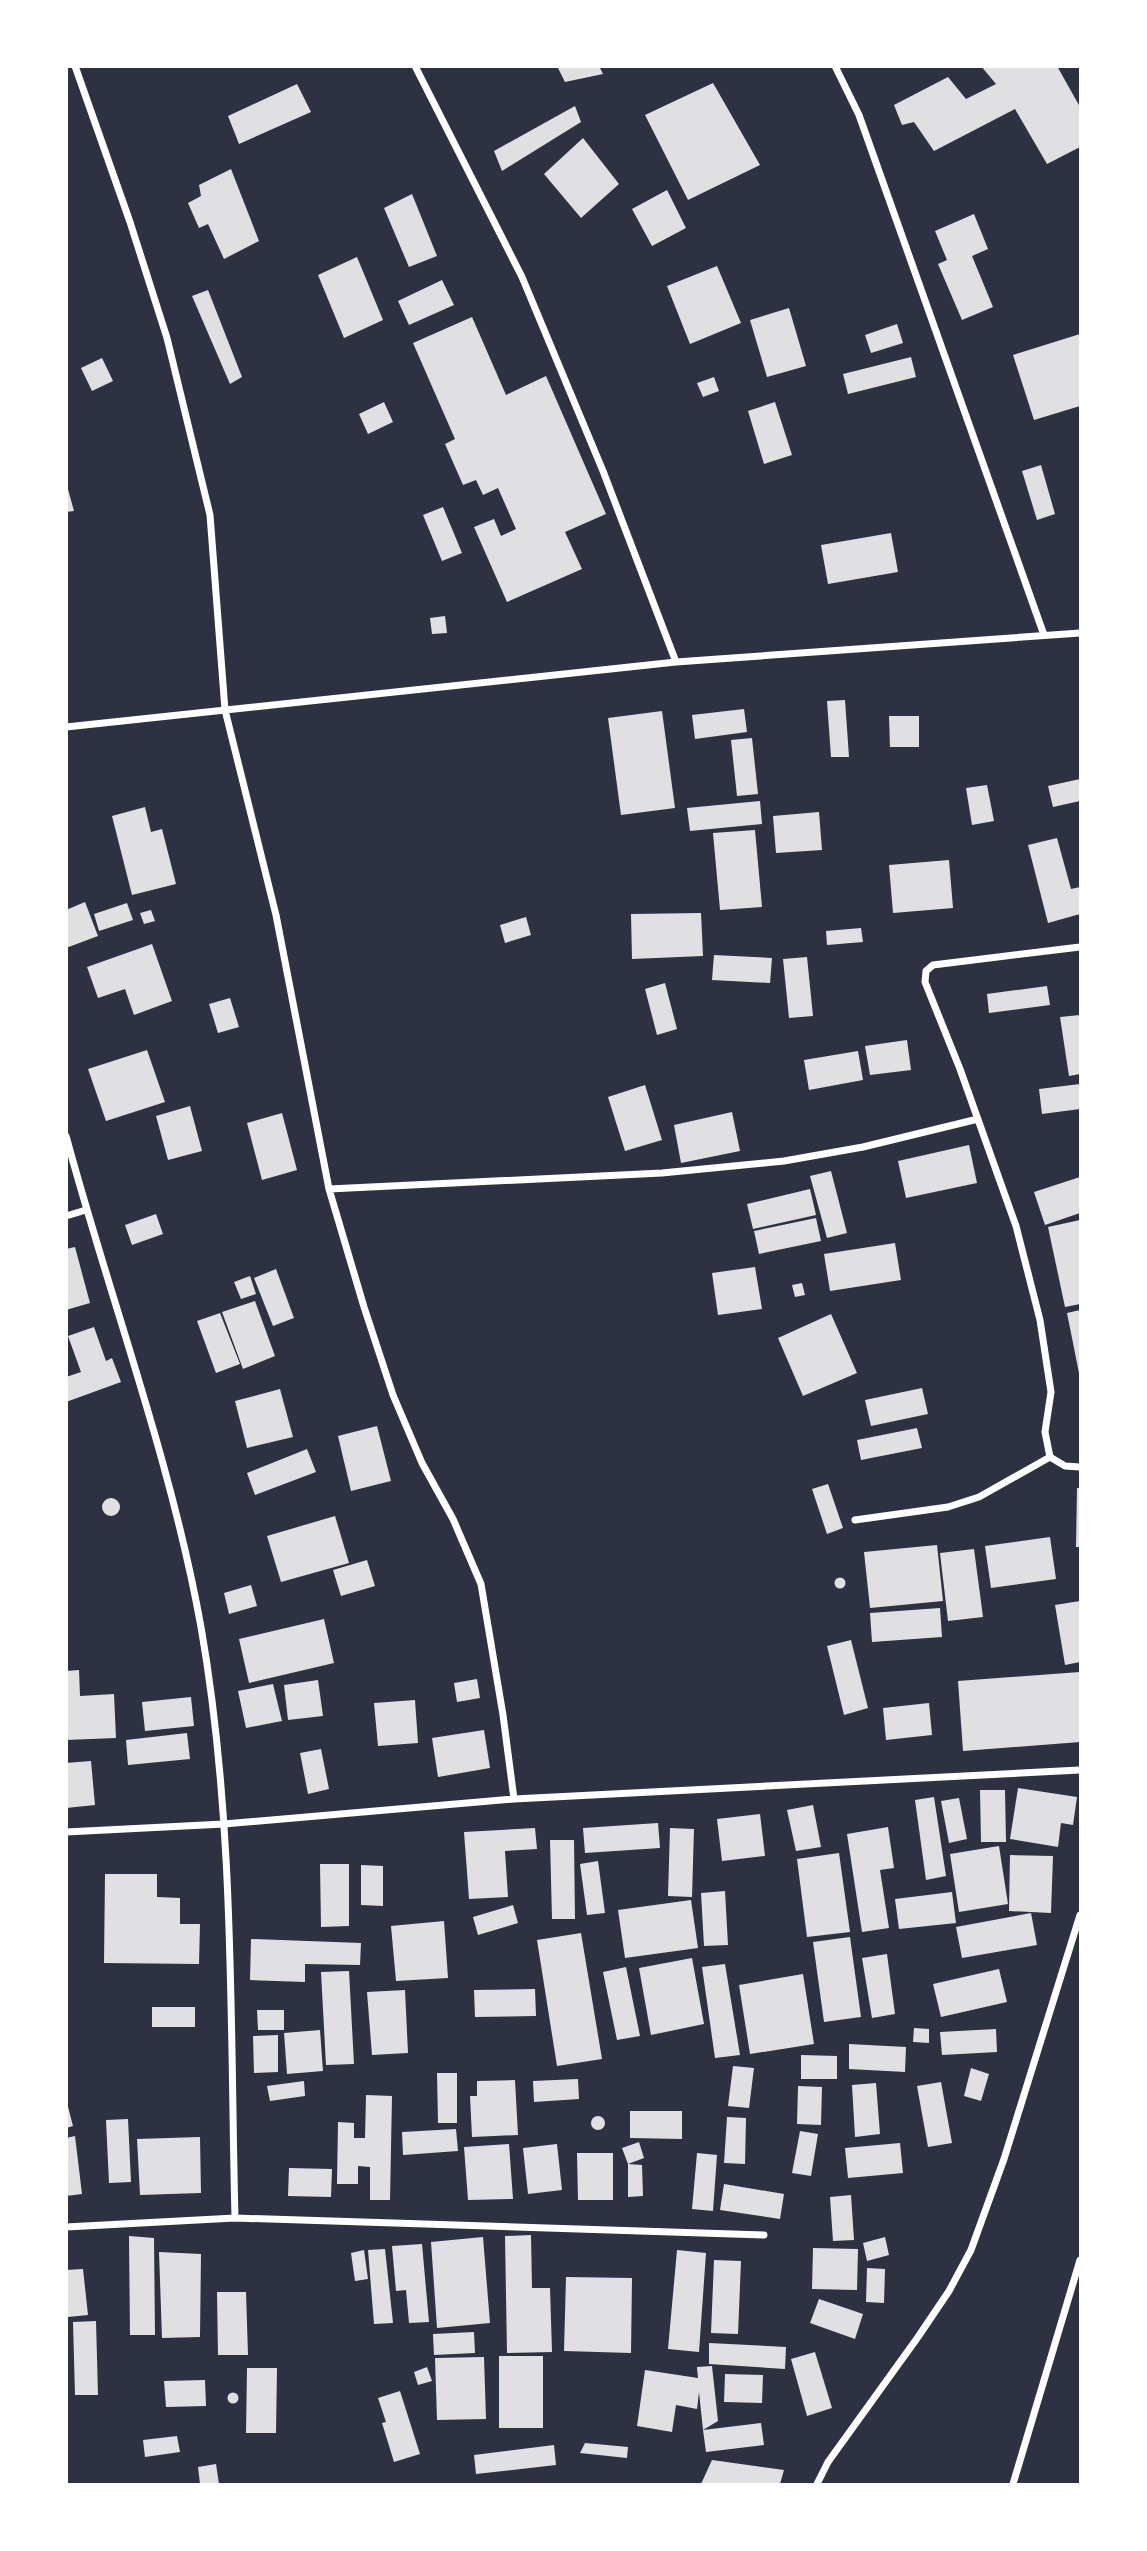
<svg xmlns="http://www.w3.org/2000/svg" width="1147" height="2551" font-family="'PT Sans',sans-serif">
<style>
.building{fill:#e0e0e3}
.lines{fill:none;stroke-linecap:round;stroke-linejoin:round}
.minor{stroke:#fff;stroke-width:7}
</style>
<rect width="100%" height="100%" fill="#2d3142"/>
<path class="building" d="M557,66h42l4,8 -38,8z
M981,66h76l23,41v40l-33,17 -32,-55 -81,42 -20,-29 -12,3 -8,-20 54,-28 18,22 30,-15z
M713,83l47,82 -72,35 -43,-85z
M297,84l14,28 -72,32 -11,-28z
M575,106l6,16 -79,49 -8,-20z
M583,138l36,46 -38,34 -37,-44z
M231,169l28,72 -35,18 -16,-35 -9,4 -11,-25 13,-7 -2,-11z
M667,190l19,38 -34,18 -20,-37z
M412,194l25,62 -28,11 -25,-59z
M974,214l14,35 -16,7 21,51 -31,13 -24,-56 9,-4 -12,-29z
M357,257l26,63 -39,18 -26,-63z
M717,266l24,57 -51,21 -23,-58z
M442,280l12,25 -45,20 -11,-24z
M208,290l34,87 -12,7 -38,-88z
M789,308l17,58 -39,11 -17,-57z
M472,317l34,78 40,-19 60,138 -41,18 17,37 -75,33 -33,-75 20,-8 7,17 15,-7 -18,-41 -15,7 -7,-15 -13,5 -18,-41 10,-5 -42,-96z
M897,324l6,19 -32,10 -6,-18z
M1080,334v72l-46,14 -21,-65z
M911,357l5,20 -68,17 -5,-20z
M102,358l11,23 -21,10 -11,-23z
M714,377l5,14 -16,6 -6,-14z
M384,402l9,20 -25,12 -9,-20z
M775,402l17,53 -28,9 -16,-53z
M1041,465l14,49 -18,6 -15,-49z
M66,482l8,29 -8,1z
M443,507l19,46 -20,8 -19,-46z
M891,533l7,39 -70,12 -7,-39z
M445,616l2,17 -15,1 -2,-16z
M845,700l4,57h-18l-4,-56z
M744,709l3,23 -52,7 -3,-24z
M662,711l13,97 -54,7 -13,-97z
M889,716h30v31h-29z
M752,738l6,56 -21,2 -6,-56z
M1080,779v22l-27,6 -5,-21z
M987,785l7,36 -22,4 -6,-37z
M760,801l2,23 -72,7 -3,-23z
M145,807l6,25 11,-3 14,55 -44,11 -20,-79z
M819,812l3,38 -46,3 -3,-37z
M755,830l7,77 -42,3 -7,-77z
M1057,838l14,51 9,-2v27l-32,9 -20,-78z
M949,860l4,48 -60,5 -4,-48z
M85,902l13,34 -32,12v-38z
M127,903l6,17 -34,11 -5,-17z
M151,910l4,11 -11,3 -4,-11z
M701,913l2,43 -71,3 -1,-45z
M526,917l5,18 -26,8 -5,-18z
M861,928l2,14 -36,3 -1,-14z
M152,944l20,57 -38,14 -9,-26 -27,9 -11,-31z
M714,955l58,3 -2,25 -58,-3z
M807,957l6,59 -24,2 -6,-59z
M665,983l12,46 -20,6 -12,-46z
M1047,986l3,19 -61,8 -2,-19z
M230,998l9,29 -21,6 -9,-29z
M1080,1015v59l-11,2 -9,-59z
M907,1040l4,30 -41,5 -5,-29z
M147,1050l18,52 -59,19 -18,-52z
M858,1051l5,29 -54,10 -5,-30z
M1080,1084v25l-38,5 -3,-25z
M645,1085l17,55 -37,11 -17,-54z
M190,1106l12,45 -34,9 -12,-44z
M732,1112l8,39 -59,12 -7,-38z
M282,1113l15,57 -35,10 -15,-57z
M969,1145l8,38 -71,15 -8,-37z
M831,1171l16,62 -20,5 -17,-62z
M1080,1177v36l-35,12 -11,-33z
M810,1189l6,26 -63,14 -6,-25z
M156,1214l7,20 -31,11 -7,-20z
M816,1218l5,23 -62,13 -5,-23z
M1080,1220v84l-15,3 -17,-80z
M895,1243l6,37 -71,11 -6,-37z
M75,1247l15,56 -24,7v-61z
M755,1267l7,42 -44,6 -6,-42z
M276,1269l18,49 -21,8 -19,-48z
M250,1276l6,18 -15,5 -7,-17z
M802,1283l3,12 -10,2 -3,-12z
M255,1301l20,55 -32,13 -21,-57z
M1080,1310v63h-1l-12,-60z
M220,1313l20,51 -24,9 -19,-52z
M831,1314l26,59 -54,23 -25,-58z
M94,1327l12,34 6,-3 9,24 -55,20v-25l15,-5 -13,-36z
M922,1388l6,26 -57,12 -6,-26z
M280,1389l13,48 -46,11 -12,-47z
M377,1426l14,55 -40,10 -13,-55z
M917,1428l5,20 -61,12 -4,-20z
M307,1449l9,23 -61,23 -8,-22z
M828,1484l15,44 -16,6 -15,-45z
M1077,1488h3v59h-4z
M102 1507a9 9 0 1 1 18 0a9 9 0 1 1-18 0Z
M335,1516l14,47 -68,19 -14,-46z
M1050,1537l6,42 -65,9 -6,-42z
M937,1545l6,56 -73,7 -6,-56z
M974,1549l9,68 -35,4 -8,-68z
M367,1560l8,26 -34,10 -8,-26z
M834.5 1583a5.5 5.5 0 1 1 11 0a5.5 5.5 0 1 1-11 0Z
M251,1585l6,21 -28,8 -5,-21z
M1080,1601v61l-15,3 -10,-60z
M940,1608l2,29 -70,5 -2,-29z
M324,1619l10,44 -85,20 -10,-44z
M851,1640l17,68 -24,7 -17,-69z
M79,1670l1,26 34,-2 2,44 -50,2v-69z
M1080,1672v70l-117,9 -5,-70z
M477,1679l3,19 -23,4 -3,-19z
M318,1680l5,36 -35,4 -4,-35z
M273,1684l9,37 -36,7 -8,-37z
M191,1697l3,29 -49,5 -3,-29z
M415,1700l3,43 -40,3 -4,-43z
M929,1703l3,32 -46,5 -3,-32z
M484,1730l6,38 -52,9 -6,-39z
M187,1733l3,26 -62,6 -2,-25z
M321,1749l8,40 -21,5 -8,-41z
M91,1761l4,44 -29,3v-45z
M1018,1788l59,9 -4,28 -12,-2 -3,24 -48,-8z
M980,1790h25l1,52h-25z
M934,1797l12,79 -20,4 -11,-80z
M959,1798l8,41 -18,4 -8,-42z
M813,1805l8,42 -25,4 -9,-41z
M760,1814l5,42 -43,5 -5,-42z
M658,1823l2,25 -75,5 -2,-25z
M888,1827l6,41 -14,2 9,58 -27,4 -15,-98z
M535,1828l2,21 -32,2 3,46 -39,2 -5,-67z
M670,1828l24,1 -2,68 -24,-1z
M550,1840h24l1,79h-23z
M999,1846l9,58 -49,8 -9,-58z
M839,1853l11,79 -43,5 -10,-78z
M1010,1855l43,1 -2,57 -42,-2z
M598,1861l7,52 -18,2 -7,-51z
M320,1864h29v62l-28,1z
M361,1865l22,1v40l-22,-1z
M105,1874h52v23l23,1v26h20l-1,40 -95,-1z
M725,1891l3,54 -24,1 -3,-53z
M952,1892l4,31 -57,6 -4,-30z
M691,1900l7,48 -73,10 -7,-48z
M513,1905l5,18 -40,12 -5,-18z
M1031,1913l6,32 -75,13 -6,-31z
M444,1921l4,57 -52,3 -5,-55z
M581,1933l21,126 -45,7 -20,-126z
M850,1937l11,80 -37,5 -11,-80z
M251,1939l110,4 -1,22 -55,-1v18l-55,-2z
M887,1954l8,60 -23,4 -10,-60z
M692,1958l12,66 -53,11 -12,-67z
M725,1964l15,91 -25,3 -13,-91z
M626,1967l14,69 -23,4 -14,-68z
M999,1969l8,33 -66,15 -8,-33z
M349,1971l5,93 -28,1 -5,-93z
M803,1974l11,70 -64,10 -11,-69z
M535,1989l1,27 -61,1 -1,-27z
M405,1990l3,63 -36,2 -5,-63z
M152,2007h43v20h-43z
M257,2010h27v20h-26z
M914,2028l15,1v14l-16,-1z
M996,2029l1,23 -55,3 -2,-23z
M320,2030l3,41 -36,3 -3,-41z
M278,2035v37l-24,1 -1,-37z
M849,2044l57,3 -1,25 -56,-3z
M801,2055l36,1v23h-36z
M733,2066l21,2 -5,40 -21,-2z
M971,2068l18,6 -8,27 -17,-5z
M437,2073h20v50h-19z
M578,2079l1,20 -45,3 -1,-21z
M515,2080l3,55 -46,2 -2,-41h7v-15z
M304,2081l1,15 -35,5 -3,-15z
M941,2082l11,61 -24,4 -11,-61z
M876,2083l4,51 -25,3 -3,-52z
M798,2086l24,1 -1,38 -24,-1z
M366,2095l26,1 -2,104h-20v-33l-12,-1v18h-21l1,-62 16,1v15h11z
M66,2099l7,27 -7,2z
M630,2111h52v28l-52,-1z
M591 2123a7 7 0 1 1 14 0a7 7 0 1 1-14 0Z
M727,2117l19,1 -1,46 -21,-1z
M128,2119l3,63 -22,1 -3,-63z
M456,2129l2,22 -55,4 -1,-23z
M800,2131l18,3 -7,42 -19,-3z
M75,2136l7,58 -16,2v-58z
M200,2137l1,56 -61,2 -3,-56z
M639,2142l5,16 -16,6 -6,-16z
M900,2143l3,30 -55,5 -3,-30z
M509,2144l4,55 -45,1 -4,-53z
M557,2144l5,46 -34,4 -5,-46z
M577,2153h36v47h-35z
M697,2153l20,2 -4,56 -21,-2z
M628,2164l14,1 1,31 -15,1z
M289,2168l43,1 -1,28 -43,-1z
M724,2184l60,10 -4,25 -60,-9z
M851,2195l3,45 -21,1 -3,-44z
M531,2235l1,53h18l2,64 -45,1 -2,-117z
M129,2236l25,2 1,97h-25z
M483,2237l7,86 -53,5 -6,-86z
M885,2237l4,18 -22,6 -4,-18z
M422,2244l7,78 -20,1 -3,-33 -10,1 -4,-45z
M813,2248l45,1 -1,41 -45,-1z
M385,2249l8,74 -19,1 -6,-74z
M364,2250l4,29 -13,2 -4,-28z
M677,2250l29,3 -7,99 -31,-3z
M159,2252l42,2 -1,83 -38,1z
M714,2260l27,1 -3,73 -27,-1z
M867,2268l18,1 -1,34 -18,-1z
M83,2269l5,46 -20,2 -2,-47z
M566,2277l66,1 -1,75 -67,-2z
M217,2292h29l2,63h-30z
M819,2299l44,15 -8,25 -45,-16z
M96,2321l2,74h-23l-2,-73z
M474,2332l1,21 -41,2 -1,-21z
M709,2343l77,4 -1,22 -76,-5z
M815,2352l17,56 -25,8 -16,-57z
M499,2356h44v72h-44z
M484,2357l2,62 -49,1 -2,-62z
M712,2366l6,55 -15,9 58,-7 3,22 -58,7 -3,-22 -4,-38 -2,17 -21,-4 -4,27 -35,-6 8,-56 53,8 -1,-11z
M427,2367l5,14 -14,4 -4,-13z
M247,2368h30l-1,65h-30z
M725,2374l38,1 -1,28 -38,-1z
M205,2380l1,26 -40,1 -2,-26z
M400,2391l20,63 -26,8 -12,-39 4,-1 -8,-24z
M227.5 2398a5.5 5.5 0 1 1 11 0a5.5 5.5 0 1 1-11 0Z
M177,2436l3,16 -35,5 -2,-17z
M585,2443l43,4 -1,11 -47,-5z
M554,2445l2,20 -80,9 -2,-19z
M712,2460l72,10 -4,14h-79z
M216,2464l3,20h-19l-2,-17z"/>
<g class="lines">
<path class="minor" d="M75,66l55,156 37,116 43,177 15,195 51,205 53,274 35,118 29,88 29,68 31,56 28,65 22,131 11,84
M415,66l107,211 81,194 73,191
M835,66l24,49 185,520
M66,727l610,-65 404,-29
M1080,947l-147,18 -7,6 -1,11 35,87 56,157 24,94 11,72 -6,40 5,25 15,9 15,1
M66,1136c44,163 105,324 135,491 34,194 29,395 34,591
M329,1189l333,-16 122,-12 79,-14 115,-28
M66,1216l20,-6
M855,1520l93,-13 31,-10 71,-40
M66,1832l158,-8 290,-25 566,-29
M66,2227l169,-9 529,17
M817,2484l11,-22 90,-125 31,-46 22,-41 33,-91 76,-244
M1013,2484l67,-224"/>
</g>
<rect width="1147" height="2551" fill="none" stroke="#ffffff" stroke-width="136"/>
</svg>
